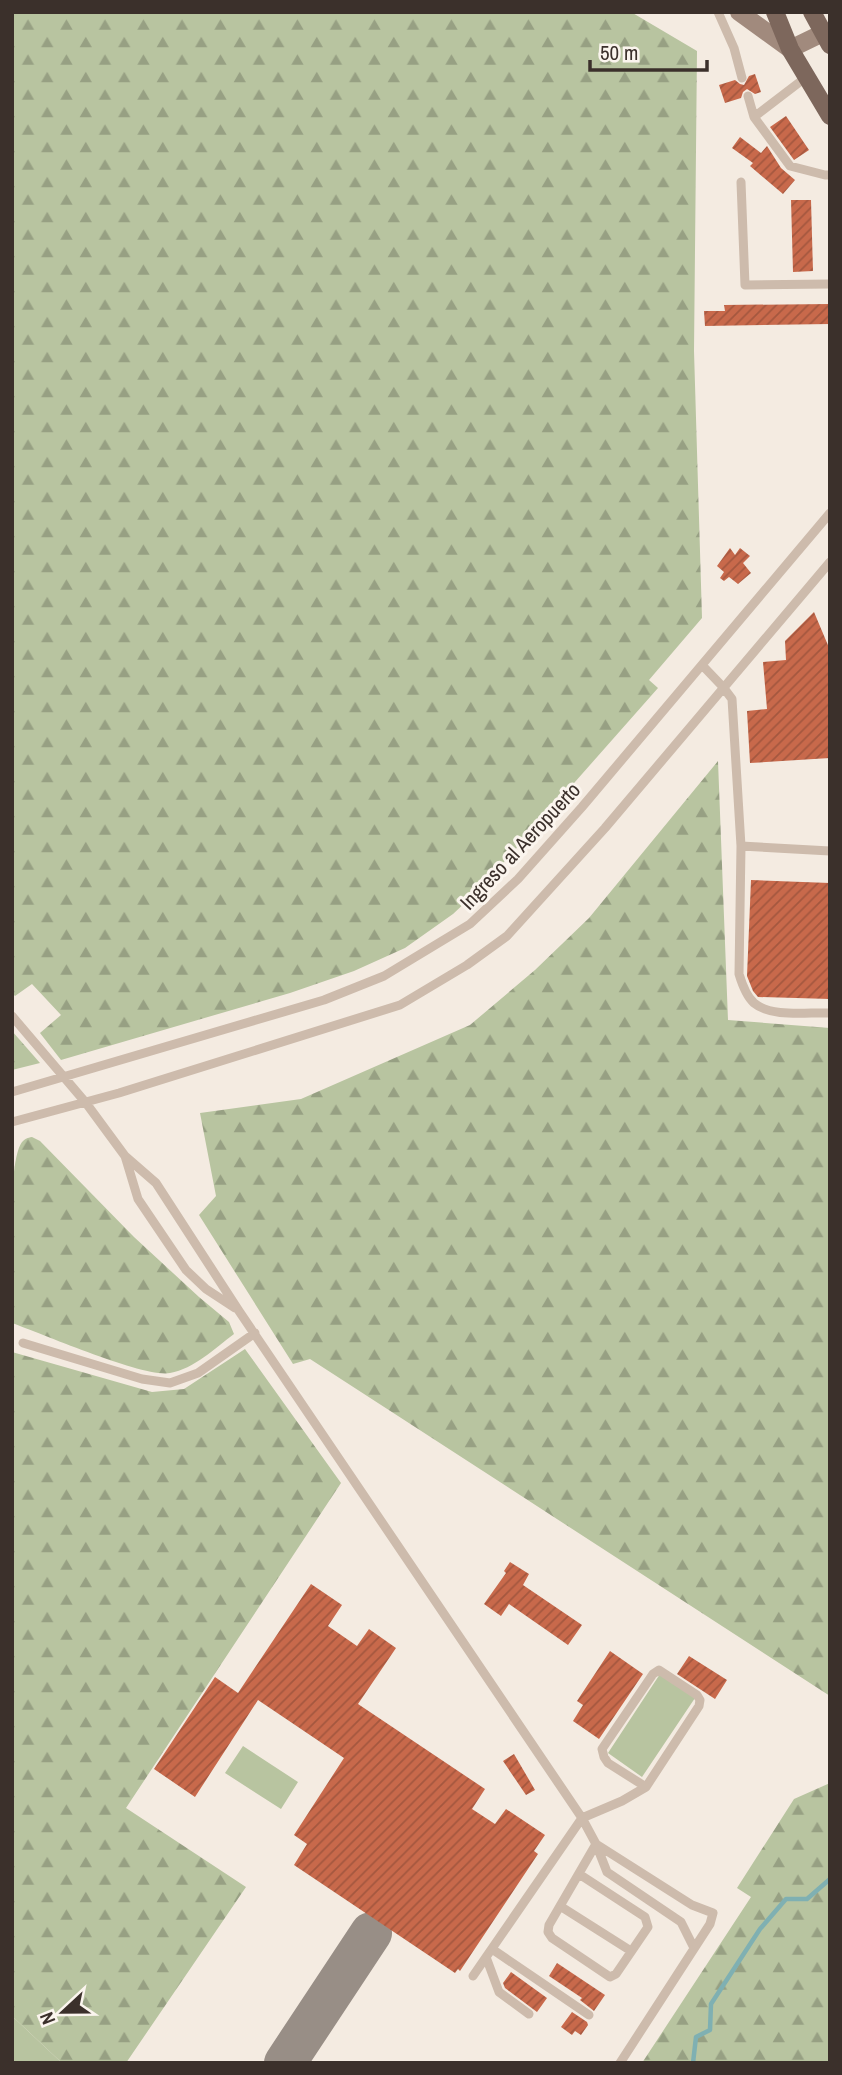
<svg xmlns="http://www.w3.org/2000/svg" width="842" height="2075" font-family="'Archivo Narrow',sans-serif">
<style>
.grass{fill:#b8c4a0}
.forest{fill:url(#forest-firs)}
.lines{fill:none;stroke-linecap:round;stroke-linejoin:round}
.stream{stroke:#7fb0b2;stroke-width:4.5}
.taxiway{stroke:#988e86;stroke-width:42}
.building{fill:url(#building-hatch)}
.lane{stroke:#cdbbac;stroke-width:9}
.secondary{stroke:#a18a7d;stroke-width:18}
.primary{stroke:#7d675c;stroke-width:18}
.labels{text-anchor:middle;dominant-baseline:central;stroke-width:6;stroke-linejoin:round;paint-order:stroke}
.street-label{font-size:21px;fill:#3b302b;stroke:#fbf5ee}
</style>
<defs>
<pattern id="forest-firs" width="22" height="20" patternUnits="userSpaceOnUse" patternTransform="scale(1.75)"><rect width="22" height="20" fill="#b8c4a0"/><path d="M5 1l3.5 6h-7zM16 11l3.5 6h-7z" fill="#97a083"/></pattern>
<pattern id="building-hatch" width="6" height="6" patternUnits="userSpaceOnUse" patternTransform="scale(1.75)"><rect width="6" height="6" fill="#c8694b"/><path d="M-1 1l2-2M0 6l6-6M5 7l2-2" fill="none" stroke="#a4573f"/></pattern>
</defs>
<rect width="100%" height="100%" fill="#f4ebe1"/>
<path class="grass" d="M660,1674l35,24 -53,79 -34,-24z
M243,1746l55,36 -17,27 -56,-36z
M12,2016l50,47h-50z"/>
<path class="forest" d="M12,12h619l66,39 -3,300 8,267 -53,62 9,8 -174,197 -31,29 -48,34 -51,23 -64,22 -229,67 -21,-27 21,-18 -29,-31 -17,12 -3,-3z
M718,761l10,259 102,8v668l-520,-337 -17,5 -94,-149 17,-19 -16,-83 101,-14 169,-74 65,-55 54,-52z
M12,1031l28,32 -28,7z
M32,1137l8,4 94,96 65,60 30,25 5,12c-19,14 -40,35 -64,39 -26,5 -127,-39 -158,-50 0,-32 -6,-160 10,-181 4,-4 5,-4 10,-5z
M245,1349l96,134 -215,325 120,79 -120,176h-64l-50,-47v-664l140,40 32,-3z
M830,1783v280h-188l109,-166 -14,-9 57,-89z"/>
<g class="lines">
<path class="stream" d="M693,2063l3,-26 14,-7 1,-26 49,-75 26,-30h21l23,-20"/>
<path class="taxiway" d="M285,2063l86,-130"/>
</g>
<path class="building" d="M755,74l6,18 -6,2 -8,-5 -4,3 -2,6 -16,5 -6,-18 16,-5 5,4 4,1 5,-9z
M786,116l23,34 -15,10 -24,-33z
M740,137l21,16 6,-7 14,22 14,12 -12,14 -33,-28 3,-3 -21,-15z
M791,200h20l2,71 -20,1z
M830,304v20l-125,2 -1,-15h21l-1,-6z
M730,548l5,7 5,-7 10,8 -7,7 8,10 -13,11 -9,-7 -5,4 -4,-3 4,-6 -7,-6z
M814,612l16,38v39l-2,1 2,68 -80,5 -3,-52 20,-2 -4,-47 23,-2 -1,-19z
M751,880l79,3v116l-72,-2 -5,-6 -6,-15z
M510,1562l19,12 -6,11 59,40 -14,20 -59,-41 -8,12 -17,-12 22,-31 -2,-2z
M311,1584l31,21 -14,21 29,20 12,-17 27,19 -38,56 127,85 -13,20 23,15 11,-15 39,26 -11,16 4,3 -78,117 -2,-2 -3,4 -161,-108 13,-21 -13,-9 50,-77 -86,-58 -63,97 -41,-28 61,-92 23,16z
M610,1651l33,23 -44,65 -26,-18 10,-16 -6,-4z
M689,1656l38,24 -12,19 -38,-25z
M514,1754l21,36 -9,5 -23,-34z
M557,1963l48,32 -11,16 -14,-11 2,-2 -33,-22z
M511,1972l36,26 -10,14 -32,-24 -2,-5z
M572,2012l15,10 1,3 -7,10 -6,-4 -3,4 -11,-8z"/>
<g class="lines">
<path class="lane" d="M718,12l16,36 8,30
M805,78l-51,39 36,49 35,9h5
M748,96l6,21
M741,182l4,103 85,-1
M702,665l21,22 9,12 9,147 -2,128c3,10 7,22 15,29 18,15 53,9 76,10
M741,846l89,5
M12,1016l74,87 39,53 31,27 83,128 343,507 14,26 11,28 74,50 13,26
M12,1092l312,-92 60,-24 86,-52 48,-45 64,-72 248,-294
M12,1122l107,-29 281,-88 67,-40 40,-29 98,-108 225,-266
M125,1156l13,43 48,71 20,19 29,19
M23,1343l119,36 28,4 28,-10 57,-40
M579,1874l66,43 3,10 -32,47 -6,3 -58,-39 -4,-6 1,-7 47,-81 96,61 21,8 -3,11 -90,139
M560,1906l71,45
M492,1949l97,66
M486,1957l13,35 30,22
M473,1976l109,-158 40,-17 24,-14 53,-81 1,-6 -3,-5 -38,-25 -6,4 -51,75 2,8 4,6 38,24"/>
<path class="secondary" d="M739,12l51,37 33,-16"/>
<path class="primary" d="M775,12l15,37 40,67
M812,12l18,33"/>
</g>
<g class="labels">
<g class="street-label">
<text transform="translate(520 846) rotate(-47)">Ingreso al Aeropuerto</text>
</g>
</g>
<rect width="842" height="2075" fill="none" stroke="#3b302b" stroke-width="28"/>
<g transform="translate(63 2012) rotate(248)" stroke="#fbf5ee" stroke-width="5" paint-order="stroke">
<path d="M0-5L12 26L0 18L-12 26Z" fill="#3b302b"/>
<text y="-10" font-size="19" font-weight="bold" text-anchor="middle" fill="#3b302b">N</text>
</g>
<path d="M590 60v10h117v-10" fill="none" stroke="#3b302b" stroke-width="3.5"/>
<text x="600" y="60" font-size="21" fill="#3b302b" stroke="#fbf5ee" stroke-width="5" paint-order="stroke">50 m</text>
</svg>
